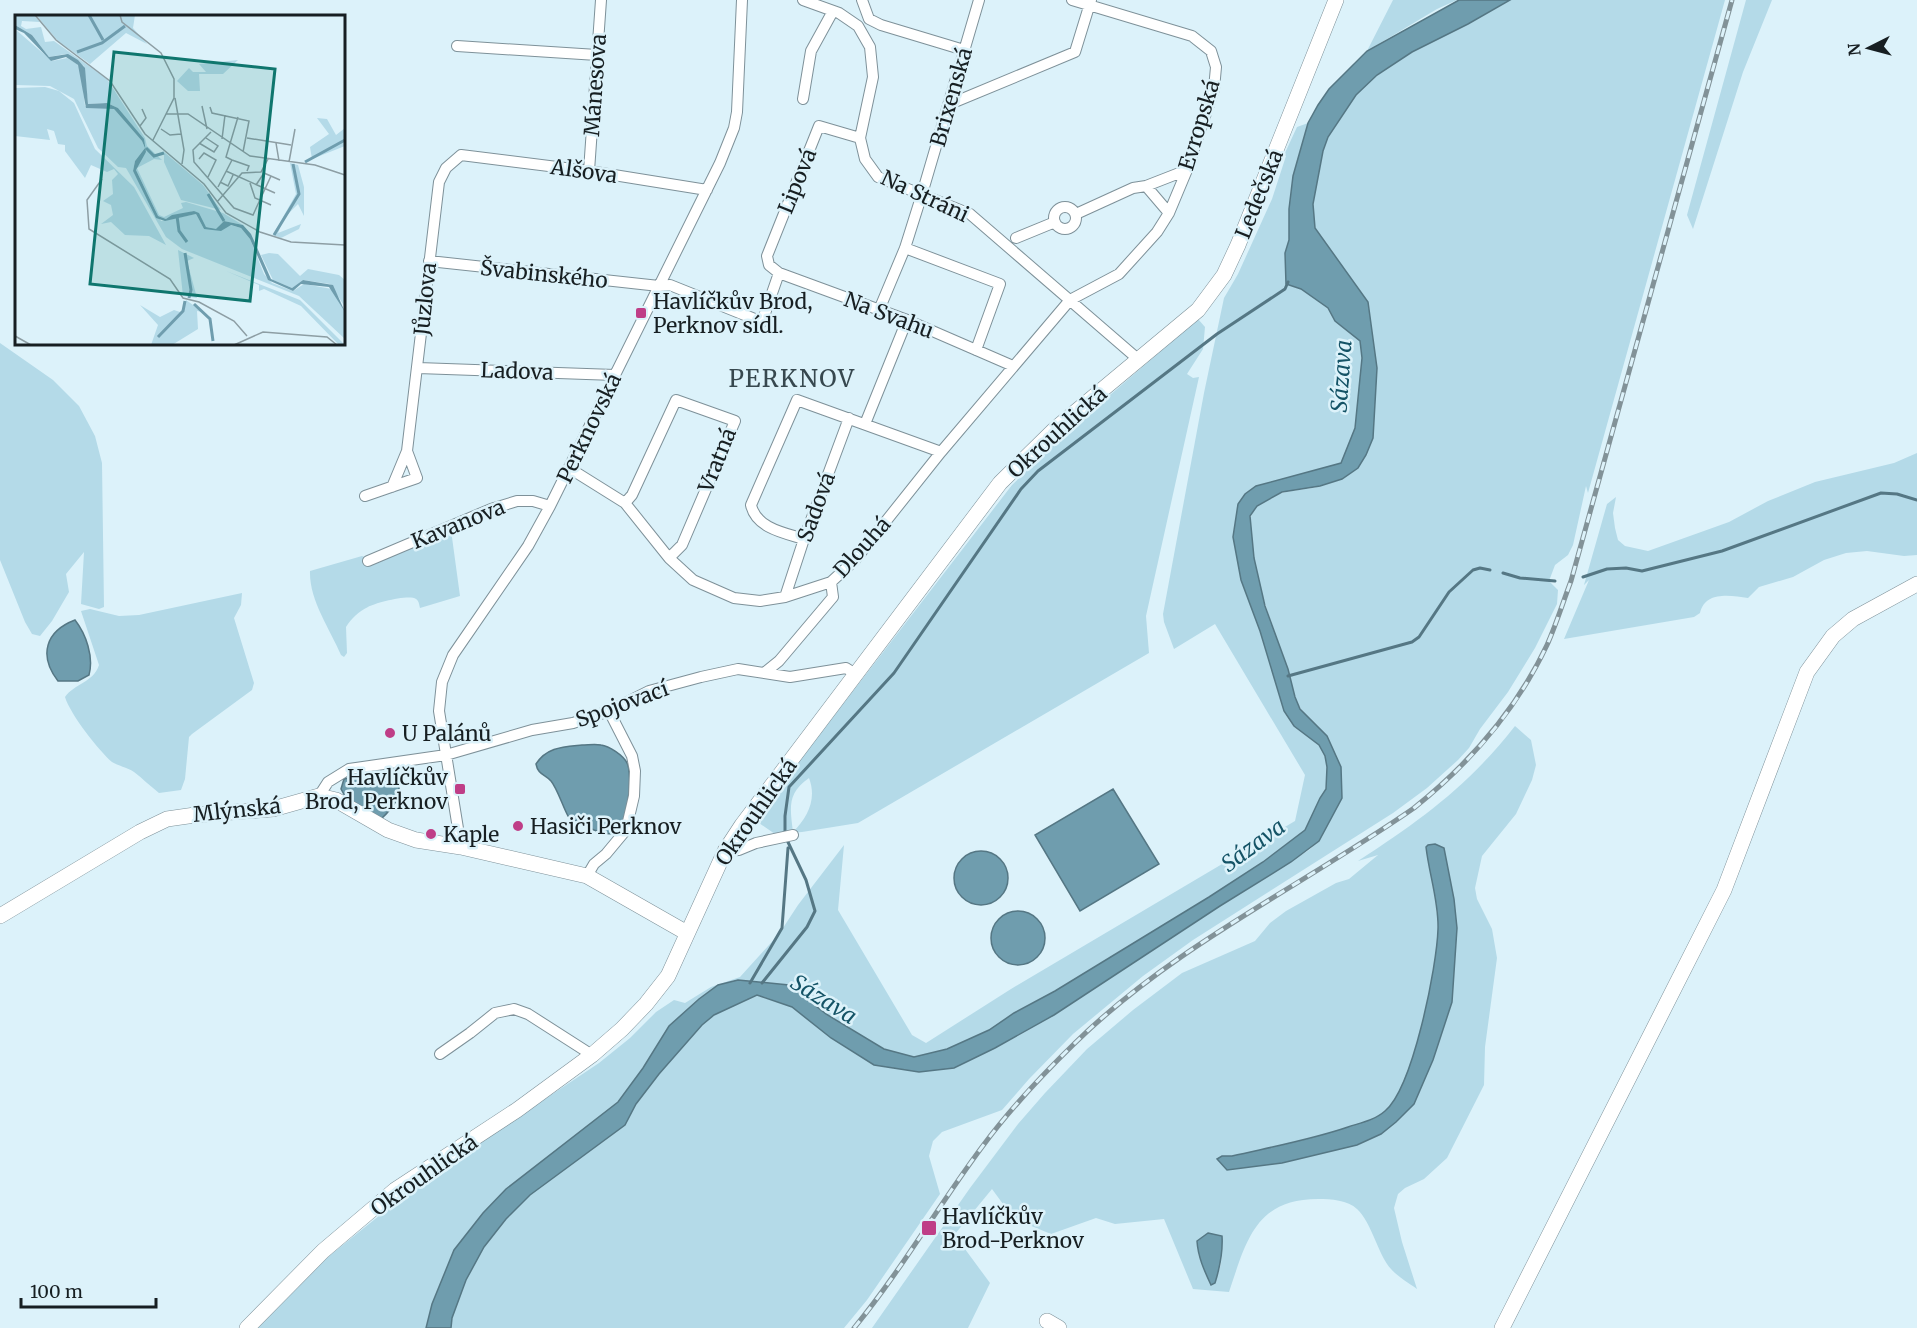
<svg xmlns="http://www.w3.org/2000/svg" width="1917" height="1328" font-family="Merriweather,serif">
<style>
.green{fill:#b4dae8;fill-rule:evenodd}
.water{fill:#6f9dae;stroke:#557784;stroke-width:1.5}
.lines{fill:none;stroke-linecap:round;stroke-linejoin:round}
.stream{stroke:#557784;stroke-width:3}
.street-casing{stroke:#7e9199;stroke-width:12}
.secondary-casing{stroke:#7e9199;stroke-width:16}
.street{stroke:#fff;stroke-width:10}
.secondary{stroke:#fff;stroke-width:15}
.rail-casing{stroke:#829298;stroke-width:5}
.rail{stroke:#dcf2fa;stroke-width:3;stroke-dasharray:9;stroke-linecap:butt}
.poi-dot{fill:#bf3e87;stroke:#dcf2fa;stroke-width:2}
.labels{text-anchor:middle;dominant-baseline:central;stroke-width:5;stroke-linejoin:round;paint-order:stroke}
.street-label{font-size:21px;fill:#171f22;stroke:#dcf2fa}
.poi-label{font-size:21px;fill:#171f22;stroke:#dcf2fa;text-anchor:start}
.water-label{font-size:22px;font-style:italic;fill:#145366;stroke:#dcf2fa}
.quarter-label{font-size:24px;letter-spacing:1.5px;fill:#37484f;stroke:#dcf2fa}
.inset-river{fill:none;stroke:#6f9dae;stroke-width:3}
.inset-road{fill:none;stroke:#8d9ea4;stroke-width:1.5}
.view{fill:#0f766e;fill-opacity:0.15;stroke:#0f766e;stroke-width:3}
.inset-edge{fill:none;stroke:#171f22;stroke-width:3}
</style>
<rect width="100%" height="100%" fill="#dcf2fa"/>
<path class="green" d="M1393,0h64l-20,9 -70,42z
M1510,0h215l-137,493 -2,-7 -13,59 -5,10 -13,10 -6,16 9,9 -1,14 -22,44 -27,44 -28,37 -11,19 -11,12 -31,28 -34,25 -200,127 -50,36 -70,58 -44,45 -27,31 -60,22 -9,9 -4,15 11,38 -73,106 -23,28h-393l1,-10 14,-38 18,-33 22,-28 24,-24 95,-70 11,-21 23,-30 43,-49 12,-10 42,-20 36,12 39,31 43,27 45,7 35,-4 41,-20 59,-33 166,-109 89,-56 10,-9 23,-43 -32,-79c-3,-3 -7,-7 -9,-10 -8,-11 -9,-26 -13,-39 -9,-31 -55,-138 -32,-163 17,-18 43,-15 65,-21 7,-2 14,-5 21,-7l33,-82 2,-29 -9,-66 -53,-74 -2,-24 10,-53 5,-14 28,-43 21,-19 35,-23 56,-28z
M1746,0h26l-29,72 -50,157 -6,-14z
M1308,123l-15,53 -4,33v31l-4,13v14l16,22 27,19 7,13 25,19 2,18 -7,70 -13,35 -47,13 -57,29 -5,32 8,43 19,51 24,80 18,21 17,13 6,11 2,11 -1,22 -6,9 -15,32 -42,32 -54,35 -154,94 -41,22 -25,17 -42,19 -33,8 -30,-8 -58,-35 -37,-29h-71l-19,14 -30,27 -26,42 -25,34 -112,87 -23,24 -29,37 -22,54 -6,24h-168l70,-71 93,-75 178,-119 31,-25 26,-26 18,-12 11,3 26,-16 29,-10 39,-43 19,-29 46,-60 -6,65 74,125 14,8 85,-54 284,-168 10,-46 -90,-151 -41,25 -10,-27 -1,-8 41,-221 20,-95 14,-24 34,-75 14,-43 -2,-1 13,-28z
M1198,319l7,8 -2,22 -16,25 6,4 6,-1 -53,239 3,37 -291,170 -56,9 -27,2 -16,-11 -3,-6 256,-332 47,-46zM809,778c8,21 -1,39 -16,54 -3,-24 -6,-39 16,-54z
M0,343l53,37 26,26 16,30 7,27 2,144 -5,2 -18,-5 3,-52 -18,22 3,18 -17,29 -12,15 -8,-2 -7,-12 -25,-62z
M1917,453v102l-13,1 -37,-5 -21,2 -22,7 -31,17 -34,10 -11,11c-18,-3 -43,-7 -48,15l-6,4 -130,22 25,-59 -5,5 23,-81 9,-7 -3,16 2,15 3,12 7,6 23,5 81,-29 39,-21 47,-19 79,-19z
M451,530l9,66 -40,12c-1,-4 -1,-7 -4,-9 -7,-5 -41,4 -48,8 -9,4 -17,12 -22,20l1,26 -3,4 -3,-2c-11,-26 -32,-55 -31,-84l52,-15 6,3z
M242,593l-1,12 -7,13 20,65 -2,7 -60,44 -3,3 -4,42 -4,11 -22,3c-9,-7 -17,-15 -25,-21 -7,-5 -16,-6 -22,-10 -13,-11 -42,-48 -47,-65 10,-14 28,-14 34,-32l-18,-54 9,-2 29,7 20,-1z
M1515,726l16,14 5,25 -4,15 -16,34 -34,42 -7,32 2,11 15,30 5,29 -12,89 -1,38 -37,73 -23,21 -19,9 -7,6 -4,14 8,34 15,47c-8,-6 -19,-12 -26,-20 -13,-14 -19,-46 -34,-60 -9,-9 -26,-10 -39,-10 -63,0 -72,43 -89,93l-36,-3 -29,-70 -49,5 -19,-6 -45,16 -37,-15 -22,-30 -37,45 5,6v5h2l28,38 -22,45h-96l98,-140 48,-64 27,-31 42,-44 46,-39 49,-37 73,-32 15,-18 16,-12 50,-28 13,-4 29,-24 -20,6c63,-41 110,-75 157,-135zM1436,908l21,20 -5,74 -19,58 -19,44 -57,41 -75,18 -55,7 -5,-14h10c39,-9 78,-16 116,-29 13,-4 28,-8 38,-17 28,-24 53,-146 52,-183 0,-6 -1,-13 -2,-19zM1222,1236l-1,28 -6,19 -4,1 -12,-27 -2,-16z"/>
<path class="water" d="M1459,0h51l-42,24 -56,28 -35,23 -21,20 -28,42 -5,14 -10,53 2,24 53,74 9,66 -4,70 -7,17 -8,13 -16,11 -22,7 -38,6 -25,14 -7,10 4,42 11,48 23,63 7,28 5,12 27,27 14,31 1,31 -23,43 -28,21 -71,44 -166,109 -59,33 -41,20 -35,4 -45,-7 -43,-27 -39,-31 -35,-12 -43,20 -12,10 -43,49 -23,30 -11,21 -95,70 -24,24 -22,28 -18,33 -14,38 -1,10h-25l6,-24 22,-54 29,-37 23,-24 112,-87 25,-34 26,-42 30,-27 19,-14 20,-5 51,5 37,29 58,35 30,8 33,-8 42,-19 25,-17 41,-22 154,-94 54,-35 42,-32 15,-32 6,-9 1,-22 -2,-11 -6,-11 -25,-19 -10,-15 -24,-80 -19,-51 -8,-43 5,-33 7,-10 11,-8 85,-23 14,-35 7,-70 -2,-17 -25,-20 -7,-13 -27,-19 -15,-5 -1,-31 4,-13v-31l4,-33 15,-53 10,-18 11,-16 38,-38z
M75,620c11,14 19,37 14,55l-11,6h-20c-20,-26 -12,-50 17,-61z
M582,745c6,0 13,-1 19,0 8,1 22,10 26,18 6,11 1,66 -12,70 -14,4 -35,-10 -47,-17 -5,-9 -11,-28 -17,-35 -6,-7 -13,-6 -15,-17 11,-17 27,-17 46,-19z
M367,774h22c22,14 3,35 -9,46l-34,-22 -5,-9 3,-10z
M1113,789l46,75 -79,47 -45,-76z
M1435,844l9,4 10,51 3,29 -5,74 -19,58 -19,44 -18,18 -15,12 -24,11 -75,18 -55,7 -10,-11 5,-3h10c39,-9 78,-16 116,-29 12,-4 27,-7 37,-16 28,-23 52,-145 53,-182 1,-27 -9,-55 -12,-82l2,-2z
M954 878a27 27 0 1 1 54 0a27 27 0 1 1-54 0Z
M991 938a27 27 0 1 1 54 0a27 27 0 1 1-54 0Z
M1208,1233l14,3c1,16 -2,31 -7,47l-4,2c-7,-15 -13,-28 -14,-44z"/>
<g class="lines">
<path class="stream" d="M1503,573l17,5 35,3
M1583,577l24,-8 19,-1 16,3 80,-20 159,-58 16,1 20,6
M1288,676l124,-34 7,-5 30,-45 24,-22 7,-2 10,2
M785,833v-17l4,-29 105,-114 127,-184 17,-18 179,-137 68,-45 3,-7
M750,983l32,-55 6,-80
M762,983l45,-56 8,-16 -9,-31 -19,-40"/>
<defs>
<path id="street" d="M803,0l36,13 19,13 12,21 3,30 -13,61 5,21 13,18 92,37 169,146
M862,0l7,19 12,6 83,25
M457,46l140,9
M803,99l8,-48 22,-40
M950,104l125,-52 16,-52
M860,138l-41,-12 -52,130 2,9 10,8 128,47 106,46
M589,171l12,-171
M1146,186l23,27
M1054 218a11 11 0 1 1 22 0a11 11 0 1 1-22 0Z
M1076,214l57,-26 13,-2 41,-16
M1016,238l39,-16
M905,248l95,36 -24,66
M429,261l230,25 11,-1 92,37 17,-49
M879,310l26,-62 17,-54 57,-194
M418,368l197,7
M865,424l42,-104
M569,468l56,35 44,55 24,22 41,18 26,3 25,-4 46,-15 24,-22 86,-108 129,-152 49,-26 38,-42 12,-19 18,-43 27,-81 2,-22 -5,-16 -19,-15 -120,-36
M392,487l15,-36
M365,496l52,-18 -10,-27 32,-269 7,-14 15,-13 128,16 118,19
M625,503l7,-8 44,-95 59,21 -53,124 -13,13
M804,539c-20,-6 -48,-11 -53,-34l46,-105 144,52
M368,561l123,-52 26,-8h16l17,5
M785,597l19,-58 45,-121
M764,673l15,-12 54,-64 -2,-15
M319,796l9,-14 21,-13 97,-14 86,-25 41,-7 36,-12 40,-20 52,-14 37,-8 52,8 56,-9 11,7
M461,847l-22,-136 3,-29 11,-27 75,-109 22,-40 170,-343 14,-35 3,-16 5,-112
M725,851l14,-1 17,-7 37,-8
M587,876l7,-12 12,-10 20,-24 8,-34 1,-25 -3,-15 -23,-45
M440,1054l30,-21 25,-20 19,-4 14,5 64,41"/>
<path id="secondary" d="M0,916l140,-84 27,-13 28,-4 78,-6 46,-13 17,4 52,30 28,10 45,7 126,29 100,57
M1047,1321l12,7
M247,1328l76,-77 72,-61 122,-80 75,-55 30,-26 24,-25 22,-28 57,-125 17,-26 258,-342 55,-54 143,-119 26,-35 14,-30 98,-245
M1502,1328l222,-438 83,-218 26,-36 20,-17 64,-35"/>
</defs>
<use href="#street" class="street-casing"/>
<use href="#secondary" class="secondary-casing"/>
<use href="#street" class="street"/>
<use href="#secondary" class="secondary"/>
<defs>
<path id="rail" d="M854,1328c47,-57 84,-122 128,-181 28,-38 60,-72 94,-105 98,-96 226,-156 338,-234 56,-45 102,-97 133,-163 9,-20 16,-43 24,-64l161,-581"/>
</defs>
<use href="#rail" class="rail-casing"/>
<use href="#rail" class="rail"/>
</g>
<g class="poi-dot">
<rect x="635" y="307" width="12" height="12" rx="3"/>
<circle cx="390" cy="733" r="6"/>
<rect x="454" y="783" width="12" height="12" rx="3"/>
<circle cx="518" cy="826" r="6"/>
<circle cx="431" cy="834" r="6"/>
<rect x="921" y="1220" width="16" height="16" rx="3"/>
</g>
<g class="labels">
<g class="street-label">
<text transform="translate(595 85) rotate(-86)">Mánesova</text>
<text transform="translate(951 97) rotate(-74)">Brixenská</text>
<text transform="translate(1199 125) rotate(-73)">Evropská</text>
<text transform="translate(584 171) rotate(8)">Alšova</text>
<text transform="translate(797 181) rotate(-68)">Lipová</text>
<text transform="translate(1259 194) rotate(-68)">Ledečská</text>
<text transform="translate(925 196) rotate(25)">Na Stráni</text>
<text transform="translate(544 274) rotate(6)">Švabinského</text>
<text transform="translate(425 299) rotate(-84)">Jůzlova</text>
<text transform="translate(889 315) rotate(21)">Na Svahu</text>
<text transform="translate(517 371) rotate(2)">Ladova</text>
<text transform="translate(589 428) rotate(-64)">Perknovská</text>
<text transform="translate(1057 432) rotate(-42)">Okrouhlická</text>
<text transform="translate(717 460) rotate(-68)">Vratná</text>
<text transform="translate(816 507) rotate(-70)">Sadová</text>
<text transform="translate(458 524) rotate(-22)">Kavanova</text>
<text transform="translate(862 547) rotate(-48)">Dlouhá</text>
<text transform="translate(622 704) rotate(-20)">Spojovací</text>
<text transform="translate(237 810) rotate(-6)">Mlýnská</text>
<text transform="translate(756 812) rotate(-55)">Okrouhlická</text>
<text transform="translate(424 1175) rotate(-35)">Okrouhlická</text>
</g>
<g class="poi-label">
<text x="653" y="301">Havlíčkův Brod,<tspan x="653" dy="24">Perknov sídl.</tspan></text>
<text x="402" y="733">U Palánů</text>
<text x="448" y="777" text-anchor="end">Havlíčkův<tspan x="448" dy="24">Brod, Perknov</tspan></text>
<text x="530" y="826">Hasiči Perknov</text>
<text x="443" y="834">Kaple</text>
<text x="942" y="1216">Havlíčkův<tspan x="942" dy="24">Brod-Perknov</tspan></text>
</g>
<g class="water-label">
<text transform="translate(1341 376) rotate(-86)">Sázava</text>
<text transform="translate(1253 845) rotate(-36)">Sázava</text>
<text transform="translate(824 999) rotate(32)">Sázava</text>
</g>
<g class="quarter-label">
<text x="792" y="378">PERKNOV</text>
</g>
</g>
<g transform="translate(15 15)">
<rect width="330" height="330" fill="#dcf2fa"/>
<path d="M0,0h19l6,7 -18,-1 -1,5 5,3 15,-2 4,15 9,-1 53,38 38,59 2,8 15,14 -8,-1 -17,9 22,47 5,2 19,-9 -2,-5 5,-1 37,11 20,12 -19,-4 -8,8 -10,-2 -12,-16 -28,8 -8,-3 -22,-46 1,-8 9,-10 -4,-15 -24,-29 -11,-5 -19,1 -4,-38 -19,-12 -16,3 -17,-22 -17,-10zM21,0h99l-2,13 14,16 -21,-11 -36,31 -32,-23zM0,14l37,32 15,-3 10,6 4,6 4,36 29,3 28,32 3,7 -10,13 -2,10 28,50 35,-7 8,15 26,-4 11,3 9,11 14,35 8,9 21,8 11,-7 28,5 13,23v27l-46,-43 -117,-47 -16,-12 -40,-69 -8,-1 -20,-19 -24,-49 -24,-13 -35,-1zM223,45l-15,14h-24l1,17h-12l-11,-10 12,-13 4,4h13l-7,-8zM30,72l14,4 15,12 21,46 39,38 32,58 -17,-9 -24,-1 -14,-13 -10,2 12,-9 -2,-10 -8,-4 10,-7 -1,-14 6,-6 -4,-5 -7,3 -16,-7 -6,13 -20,-27v-6l-7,-1 -4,-13 -7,-2 3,11 -35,-4v-48zM302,103l10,1 9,16 9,-7v18l-33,13 -2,-12 19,-13zM149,137l39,33 18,25 -40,-10 -17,-38zM275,148l8,2 6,22v29l-6,-12 -14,14 -6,15 23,-9 -2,5 -18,9 -8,-3 23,-41zM163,235l16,8 -7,3 10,37 -14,-2zM254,238l9,1 22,22 8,-7 31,6 6,5v27l-15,-23 -27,-4 -11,8 -19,-8 -12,-25zM211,256l74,29 45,45h-6l-38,-39 -37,-17 -5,2v-6zM171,285l17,12 -6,-1 1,18 -26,16h-21l7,-20 -18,-20 20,12 14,-7 9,3z" fill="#b4dae8"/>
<path d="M0,10l17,10 17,22 19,-3 10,6 7,8 3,36 19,-1 11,5 26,31 2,13 -10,18 22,46 8,3 6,-4 22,-4 5,2 7,14 10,2 8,-8 19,4 8,9 20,45 21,9 11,-8 30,5 12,27 -16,-25 -28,-3 -8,7 -25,-11 -18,-41 -9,-11 -10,-3 -10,6 -17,-2 -8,-15 -31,7 -9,-3 -23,-47 2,-10 10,-13 -3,-7 -28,-32 -28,-1 -8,-43 -12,-8 -15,4 -27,-28 -9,-4z" fill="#6f9dae"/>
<path class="inset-river" d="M74,0l14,25M62,37l25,-9 23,-17M131,133l8,8 10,-3M290,147l40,-22M193,179l16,27M162,201l2,15 8,11M259,220l25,-41 -6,-30M170,238l6,37 -2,8M179,289l16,15 3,22M143,322l25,-26 2,-10"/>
<path class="inset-road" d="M20,0l21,25 54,41 35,53 59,50 22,29 34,19 31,10 54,3M105,0l2,7 39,31 13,26v19l-21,42M160,83l9,52 -2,14M187,91l5,23M195,92l2,6 37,8 -6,31M151,99h22l62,42 65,9 30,10M125,111l6,-8 -4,-9M146,114l9,6 11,-1M196,117l-18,18 1,12 40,46 19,7 18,-39M232,123l44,7M207,124l3,-24M184,128l15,9 4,-6 -12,-8M261,128l3,18M184,144l5,-6 12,7 -8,17M217,145l-6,-3 12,-40M217,145l17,6 -2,5M274,147l6,-33M211,156l49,22M87,164l-15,21 2,29 81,50 13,19 16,4 35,19 13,15M205,167l8,4 5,-11M235,168l5,15 16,7M241,170l8,-12 16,7M203,172l14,-27M202,187l25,-29 19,-1 7,-13M0,321l16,9M219,330l29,-13 64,5 10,8"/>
<path class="view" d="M99,37l161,17 -25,232 -160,-17z"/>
<rect width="330" height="330" class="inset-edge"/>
</g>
<g transform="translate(1869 48) rotate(264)" stroke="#dcf2fa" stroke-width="4.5" paint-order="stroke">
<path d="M0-4.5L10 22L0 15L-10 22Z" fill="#171f22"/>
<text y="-9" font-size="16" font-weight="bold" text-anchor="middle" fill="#171f22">N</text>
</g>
<path d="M21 1298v9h135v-9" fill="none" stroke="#171f22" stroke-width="3"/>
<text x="30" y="1298" font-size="18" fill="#171f22" stroke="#dcf2fa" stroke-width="4.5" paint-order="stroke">100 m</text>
</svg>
